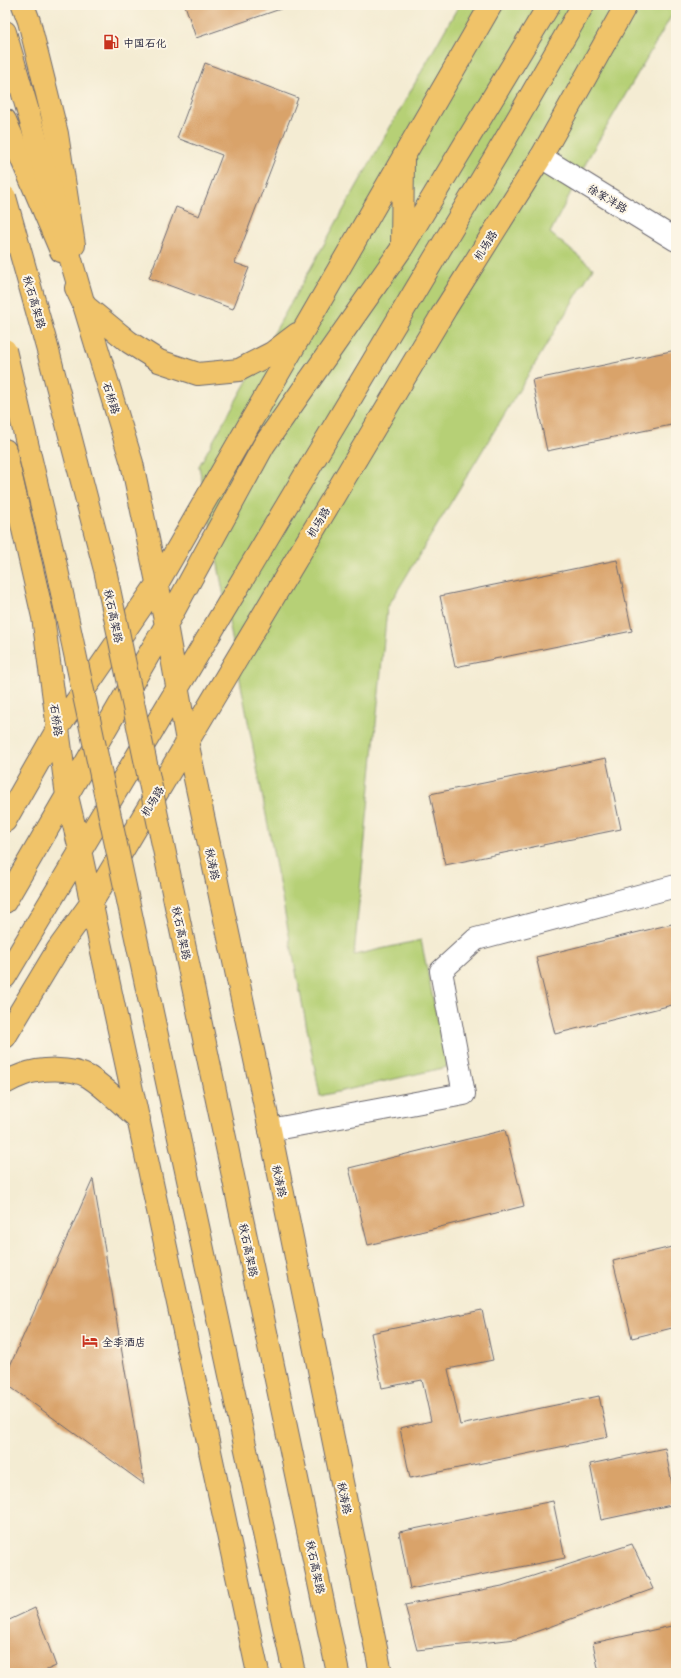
<svg xmlns="http://www.w3.org/2000/svg" width="681" height="1678" font-family="'Playpen Sans','LXGW WenKai TC',sans-serif">
<style>
.green{fill:#b6d076;stroke:#6c7958}
.building{fill:#d9a36a}
.lines{fill:none;stroke-linecap:round;stroke-linejoin:round}
.minor-casing{stroke:#6c6970;stroke-width:24}
.major-casing{stroke:#6c6970;stroke-width:24}
.highway-casing{stroke:#6c6970;stroke-width:24}
.minor{stroke:#fff;stroke-width:22}
.major{stroke:#f0c369;stroke-width:22}
.highway{stroke:#f0c369;stroke-width:22}
.highway-bridge-casing{stroke:#6c6970;stroke-width:24;stroke-linecap:butt}
.highway-bridge{stroke:#f0c369;stroke-width:22}
.labels{text-anchor:middle;dominant-baseline:central;stroke-width:4;stroke-linejoin:round;paint-order:stroke}
.poi-label{font-size:11px;fill:#22223b;stroke:#fcf5e5;text-anchor:start}
.street-label{font-size:11px;fill:#22223b;stroke:#fcf5e5}
</style>
<rect width="100%" height="100%" fill="#fcf5e5"/>
<filter id="ink" filterUnits="userSpaceOnUse"><feTurbulence type="fractalNoise" baseFrequency=".025" numOctaves="2"/><feDisplacementMap in="SourceGraphic" scale="8" xChannelSelector="R" yChannelSelector="G"/><feConvolveMatrix kernelMatrix="1 2 1 2 8 2 1 2 1" color-interpolation-filters="sRGB"/></filter>
<filter id="wash" filterUnits="userSpaceOnUse"><feTurbulence type="fractalNoise" baseFrequency=".012" numOctaves="4" result="noise"/><feDisplacementMap in="SourceGraphic" scale="16" xChannelSelector="R" yChannelSelector="G"/><feGaussianBlur stdDeviation="0.9" result="paint"/><feColorMatrix in="noise" values="0 0 0 0 0 0 0 0 0 0 0 0 0 0 0 0 0 1.4 0 .05"/><feComposite in="paint" operator="in"/></filter>
<g filter="url(#wash)">
<rect width="100%" height="100%" fill="#f4ecd3"/>
<path class="green" d="M459,5h217v3l-87,149 -39,76 43,35 -206,340 -33,347 67,-15 26,127 -127,29 -121,-630z"/>
<g id="blocks">
<path class="building" d="M185,5h107l-96,33z
M205,63l93,35 -63,165 14,5 -16,41 -84,-31 27,-71 23,9 23,-61 -45,-17z
M676,350v74l-129,27 -15,-71z
M617,560l15,71 -177,36 -15,-71z
M606,758l15,71 -176,36 -15,-71z
M676,923v81l-121,30 -19,-77z
M505,1130l19,76 -156,39 -19,-77z
M93,1179l51,305 -139,-101v-6z
M676,1246v81l-44,11 -19,-77z
M482,1310l11,50 -45,9 12,56 139,-29 9,41 -198,41 -10,-50 31,-7 -9,-41 -40,8 -11,-55z
M665,1448l11,56 -75,16 -11,-56z
M553,1501l12,57 -155,31 -11,-57z
M632,1544l21,45 -137,50 -99,11 -12,-45 97,-19z
M35,1608l21,58 -16,7h-35v-51z
M676,1625v48h-77l-6,-30z"/>
</g>
</g>
<g filter="url(#ink)">
<use href="#blocks" fill-opacity="0" stroke="#6c6970" stroke-width="1"/>
<g class="lines">
<defs>
<path id="minor" d="M541,157l135,83
M270,1130l194,-36 -23,-123 35,-32 200,-53"/>
<path id="major" d="M23,5l6,16 28,113 17,111
M5,120l56,131
M402,248l1,-90
M76,288l8,17 48,158 34,162 21,116 83,389 111,543
M83,302l1,3 45,37 30,19 39,13 41,-4 33,-17 25,-19
M5,450l38,167 24,179 13,54 178,823
M5,821l53,-93 99,-144 334,-579
M5,902l161,-277 98,-180 138,-197 147,-243
M5,977l499,-835 79,-137
M5,1037l53,-88 34,-47 354,-594 95,-151 85,-152
M5,1083c5,-3 11,-6 17,-8 18,-7 49,-8 67,2 16,10 35,30 50,42"/>
<path id="highway" d="M5,32l79,273"/>
</defs>
<use href="#minor" class="minor-casing"/>
<use href="#major" class="major-casing"/>
<use href="#highway" class="highway-casing"/>
<use href="#minor" class="minor"/>
<use href="#major" class="major"/>
<use href="#highway" class="highway"/>
<defs>
<path id="highway-bridge" d="M5,197l42,150 58,223 233,1103
M5,350l52,220 237,1103"/>
</defs>
<use href="#highway-bridge" class="highway-bridge-casing"/>
<use href="#highway-bridge" class="highway-bridge"/>
</g>
</g>
<defs>
<symbol id="fuel-bare" viewBox="-9 -9 18 18"><path d="M-5.5-6h7V0h2V4h1.3V-2.5L3-4.5l.8-.8L6-3V5H2.5V1h-1V6h-7ZM-4.2-4.7v3.2H.2V-4.7Z" fill="#c8321e" stroke="#fcf5e5" stroke-width="2.5" paint-order="stroke"/></symbol>
<symbol id="hotel-bare" viewBox="-9 -9 18 18"><path d="M-6-4.5h1.5V1H6V5H4.5V3h-9V5H-6ZM-4 0a1.8 1.8 0 1 1 3.6 0ZM.5 0V-2.5h3Q6-2.5 6 0Z" fill="#c8321e" stroke="#fcf5e5" stroke-width="2.5" paint-order="stroke"/></symbol>
</defs>
<g fill-rule="evenodd">
<use href="#fuel-bare" x="100" y="31" width="22" height="22"/>
<use href="#hotel-bare" x="79" y="1330" width="22" height="22"/>
</g>
<g class="labels">
<g class="poi-label">
<text x="123" y="42">中国石化</text>
<text x="102" y="1341">全季酒店</text>
</g>
<g class="street-label">
<text transform="translate(608 198) rotate(31)">徐家洋路</text>
<text transform="translate(485 245) rotate(-58)">机场路</text>
<text transform="translate(35 302) rotate(74)">秋石高架路</text>
<text transform="translate(112 398) rotate(73)">石桥路</text>
<text transform="translate(318 522) rotate(-59)">机场路</text>
<text transform="translate(114 616) rotate(78)">秋石高架路</text>
<text transform="translate(57 720) rotate(82)">石桥路</text>
<text transform="translate(152 801) rotate(-59)">机场路</text>
<text transform="translate(213 864) rotate(78)">秋涛路</text>
<text transform="translate(182 933) rotate(78)">秋石高架路</text>
<text transform="translate(280 1181) rotate(78)">秋涛路</text>
<text transform="translate(249 1250) rotate(78)">秋石高架路</text>
<text transform="translate(345 1498) rotate(78)">秋涛路</text>
<text transform="translate(316 1567) rotate(78)">秋石高架路</text>
</g>
</g>
<rect width="681" height="1678" fill="none" stroke="#fcf5e5" stroke-width="20"/>
</svg>
